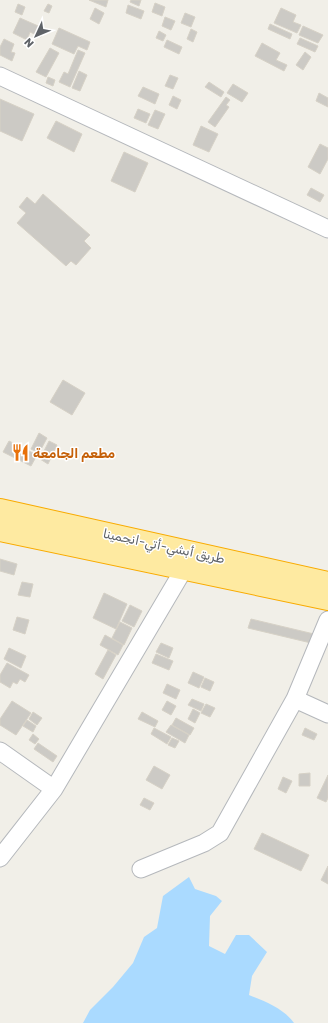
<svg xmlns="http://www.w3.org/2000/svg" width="328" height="1023" font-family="Rubik,'Noto Naskh Arabic',sans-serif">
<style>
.water{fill:#aadaff}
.building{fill:#cccac5;stroke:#d6d1c6}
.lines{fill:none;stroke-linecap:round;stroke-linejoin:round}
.minor-casing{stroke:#b5b8bc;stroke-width:19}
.trunk-casing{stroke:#f9ab00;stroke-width:24}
.minor{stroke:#fff;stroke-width:17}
.trunk{stroke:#feeaa1;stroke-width:22}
.labels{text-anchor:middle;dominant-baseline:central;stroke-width:3;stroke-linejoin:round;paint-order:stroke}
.food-label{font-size:13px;font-weight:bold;fill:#c56008;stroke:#fff;text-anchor:start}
.street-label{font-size:13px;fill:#5f6368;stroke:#fff}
</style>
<rect width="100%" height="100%" fill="#f1efe8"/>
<path class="water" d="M189,877l6,12 21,7 6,5 -12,15 -1,30 16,8 11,-19h13l18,17 -15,24 -3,19c17,7 34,13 45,28h-211l7,-13 23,-23 20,-24 11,-26 13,-9 6,-32z"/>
<path class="building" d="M89,0h19l-2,7z
M131,0h10l-2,6 -9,-4z
M155,3l10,4 -3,9 -10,-4z
M18,4l7,3 -3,8 -7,-3z
M48,4l4,2 -3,7 -5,-2z
M128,5l16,6 -3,8 -15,-6z
M95,8l9,5 -5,11 -9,-5z
M281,8l15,7 -3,7 8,3 -4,8 -23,-10z
M185,13l10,4 -4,10 -10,-4z
M165,17l10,4 -4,9 -9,-4z
M20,18l25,11 -4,8 -11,-5 -3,8 -14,-7z
M270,24l22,10 -2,5 -22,-10z
M303,26l20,9 -5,8 -19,-8z
M59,28l31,14 -3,8 -9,-4 -4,8 -22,-10z
M191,29l6,3 -4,10 -6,-3z
M159,31l7,4 -3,6 -7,-3z
M300,38l18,8 -3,6 -18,-8z
M4,39l10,5 -3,8 4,1 -3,8 -12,-6v-8z
M167,40l15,7 -3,7 -15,-7z
M262,43l18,10 -4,7 11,5 -3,6 -29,-15z
M50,48l9,5 -13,24 -10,-5z
M78,50l7,3 -15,34 -11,-5 5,-10 4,2z
M305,52l6,5 -8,13 -7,-5z
M79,71l8,4 -7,16 -8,-3z
M170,75l8,3 -5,11 -8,-3z
M48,77l7,3 -2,6 -7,-3z
M209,82l15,10 -3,5 -16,-10z
M233,84l15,9 -6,9 -15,-9z
M143,87l16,7 -4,10 -17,-8z
M319,93l9,5v9l-12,-6z
M173,96l8,4 -4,9 -8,-4z
M226,97l4,3 -4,5 3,2 -14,20 -7,-5z
M0,99l34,15 -12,27 -22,-10z
M138,109l12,5 -4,9 -12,-5z
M155,110l10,4 -7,15 -10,-4z
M56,121l26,13 -8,18 -27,-14z
M201,126l17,8 -9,18 -16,-7z
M320,144l8,4v11l-8,15 -12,-7z
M124,152l24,11 -13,29 -24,-11z
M311,188l13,7 -4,7 -13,-7z
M43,194l47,41 -6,6 7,7 -15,17 -5,-4 -5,5 -49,-43 9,-10 -7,-6 8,-10 8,7z
M63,380l22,13 -13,22 -22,-13z
M39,433l8,5 -8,15 -8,-4z
M9,441l28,14 -6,11 -28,-14z
M49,441l8,4 -9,19 -8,-5z
M0,559l17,5 -3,11 -14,-4z
M22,582l11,2 -3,13 -12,-2z
M104,593l23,11 -11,25 -23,-11z
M130,605l12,6 -8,16 -12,-6z
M17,617l12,3 -4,14 -12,-4z
M251,619l63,15 -3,9 -63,-15z
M120,622l12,6 -8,17 -12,-7z
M105,635l18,10 -5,10 -18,-10z
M161,643l12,5 -4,10 -13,-6z
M9,648l17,8 -5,12 -17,-9z
M108,650l8,5 -13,24 -8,-5z
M156,654l17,7 -4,9 -17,-7z
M7,663l22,12 -4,7 -5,-3 -3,5 -4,-2 -3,6 -10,-6v-7z
M193,672l11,5 -5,11 -11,-5z
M205,678l9,4 -4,9 -9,-4z
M167,684l13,6 -4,9 -13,-6z
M192,699l12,5 -3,7 -13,-6z
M12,701l19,12 -15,22 -16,-10v-6z
M167,701l9,5 -5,9 -9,-5z
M206,704l9,4 -5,9 -9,-4z
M193,709l7,4 -5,10 -7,-4z
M33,712l9,6 -5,7 -8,-6z
M142,712l16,9 -3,6 -17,-8z
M176,718l18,10 -4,7 -18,-10z
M27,720l9,6 -3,6 -10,-6z
M171,725l18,10 -4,8 -19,-11z
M154,728l17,9 -4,7 -16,-10z
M305,728l12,6 -3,6 -12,-5z
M33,734l6,5 -4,5 -6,-4z
M172,738l7,3 -4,7 -7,-3z
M38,743l19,13 -4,6 -19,-13z
M154,766l16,9 -8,14 -16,-9z
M310,773v13h-11v-12z
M328,775v23l-2,4 -9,-4z
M283,777l9,4 -6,12 -8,-4z
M144,798l10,5 -4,7 -10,-5z
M262,833l47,22 -8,16 -47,-22z
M328,866v18l-7,-4z"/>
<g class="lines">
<defs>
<path id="minor" d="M0,76l328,153
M295,699l33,15
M0,751l54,38 130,-220 4,-11
M0,858l54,-69
M141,869l63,-26 16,-10 75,-134 33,-79"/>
<path id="trunk" d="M0,510l328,73
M0,530l328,69"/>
</defs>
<use href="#minor" class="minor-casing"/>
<use href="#trunk" class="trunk-casing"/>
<use href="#minor" class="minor"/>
<use href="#trunk" class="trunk"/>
</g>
<defs>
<symbol id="restaurant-bare" viewBox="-9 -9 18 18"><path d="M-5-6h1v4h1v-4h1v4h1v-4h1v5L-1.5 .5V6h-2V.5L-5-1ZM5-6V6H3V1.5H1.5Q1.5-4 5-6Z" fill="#e8710a" stroke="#fff" stroke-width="2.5" paint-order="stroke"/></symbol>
</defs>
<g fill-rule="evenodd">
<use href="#restaurant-bare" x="8" y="440" width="25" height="25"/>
</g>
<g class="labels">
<g class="food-label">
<text x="33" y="453">مطعم الجامعة</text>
</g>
<g class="street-label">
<text transform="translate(164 546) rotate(12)">طريق أبشي-أتي-انجمينا</text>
</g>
</g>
<g transform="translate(36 36) rotate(226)" stroke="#ffffff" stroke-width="3" paint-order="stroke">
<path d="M0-3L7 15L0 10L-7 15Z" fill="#5f6368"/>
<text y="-6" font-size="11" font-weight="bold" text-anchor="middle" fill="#5f6368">N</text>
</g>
</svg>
